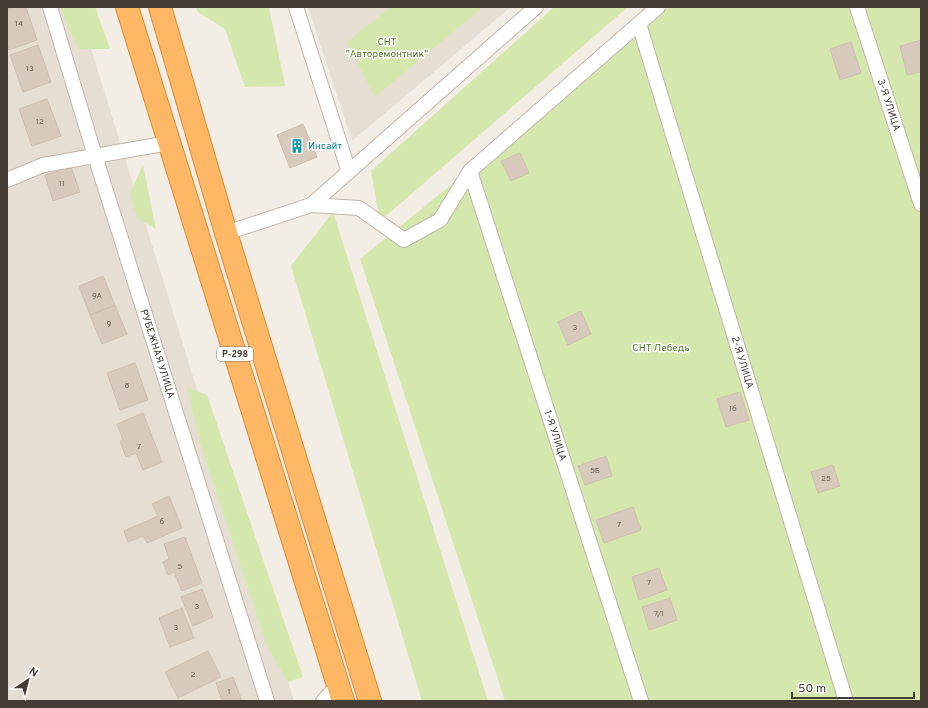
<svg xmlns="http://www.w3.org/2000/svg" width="928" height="708" font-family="Overpass,sans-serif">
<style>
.residential{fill:#e6ded3}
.green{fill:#d4e7ad}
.building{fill:#d7cabd;stroke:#cfbead}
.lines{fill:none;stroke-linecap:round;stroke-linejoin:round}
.street-casing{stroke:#c1b6aa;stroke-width:16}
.highway-casing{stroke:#dd8a34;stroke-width:24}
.street{stroke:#fff;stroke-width:14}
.highway{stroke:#feb764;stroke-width:22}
.labels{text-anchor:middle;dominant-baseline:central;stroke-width:3;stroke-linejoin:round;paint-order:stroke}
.number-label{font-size:8px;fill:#6a6056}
.shield{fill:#fff;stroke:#7d7671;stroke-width:1}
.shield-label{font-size:9px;font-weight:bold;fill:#453c34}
.park-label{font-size:10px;fill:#4f7628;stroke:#fff}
.street-label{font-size:10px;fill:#453c34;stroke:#fff}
.culture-label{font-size:10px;fill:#0d838f;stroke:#fff;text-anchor:start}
</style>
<rect width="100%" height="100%" fill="#f2ede5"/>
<path class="residential" d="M7,7h71l216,694h-287z
M308,7h203l-159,134z"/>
<path class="green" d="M61,7h34l15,42h-31l-12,-23z
M196,7h73l16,79 -40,1 -20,-58 -27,-17z
M391,7h92l-108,90 -28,-55z
M554,7h74l-248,214 -9,-50z
M669,7h252v694h-416l-145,-442z
M143,165l13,64 -19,-11 -7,-25z
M333,212l155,489h-66l-131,-435z
M187,387l20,8 96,282 -15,5 -21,-36 -67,-203z"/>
<path class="building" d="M12,7h14l11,33 -28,10 -2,-5v-36z
M921,40v32l-14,3 -7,-29z
M851,42l10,31 -21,7 -10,-31z
M38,45l13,37 -28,10 -13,-37z
M47,99l14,37 -29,10 -13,-37z
M303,124l14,33 -27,11 -13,-33z
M520,153l9,20 -18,8 -10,-20z
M71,167l9,25 -27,9 -8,-26z
M103,276l12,29 -25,10 -11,-29z
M115,305l12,29 -25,10 -12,-29z
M581,311l10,23 -23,11 -10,-23z
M135,363l13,37 -28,10 -13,-37z
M740,392l9,28 -23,7 -9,-28z
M143,413l19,49 -19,8 -7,-17 -10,4 -6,-16 3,-1 -6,-16z
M606,456l6,20 -27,9 -7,-19z
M833,465l7,21 -22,7 -7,-21z
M169,496l13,32 -35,15 -4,-7 -15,6 -4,-11 34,-15 -6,-12z
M633,507l8,23 -37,13 -8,-23z
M185,537l17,46 -20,8 -8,-19 -6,3 -5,-13 6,-3 -5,-15z
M659,568l8,22 -28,10 -7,-23z
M202,589l11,28 -20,9 -12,-29z
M670,598l7,22 -28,10 -7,-23z
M182,608l12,30 -24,9 -11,-29z
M208,651l13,26 -43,21 -13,-26z
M233,677l9,24h-20l-6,-18z"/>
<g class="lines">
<defs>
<g id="street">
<path id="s1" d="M50,7l45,149 172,545"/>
<path d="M296,7l53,165"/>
<path id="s2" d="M857,7l64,197"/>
<path id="s3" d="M639,24l207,677"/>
<path id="s4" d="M470,171l171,530"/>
<path d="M7,180l36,-15 126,-22"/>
<path d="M311,205l225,-198"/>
<path d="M226,233l85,-28 48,3 45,32 36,-20 30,-49 188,-164"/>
<path d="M323,701l15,-16"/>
</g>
<path id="highway" d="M127,7l216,694
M160,7l66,226 144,468"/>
</defs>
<use href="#street" class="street-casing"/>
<use href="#highway" class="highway-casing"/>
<use href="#street" class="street"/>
<use href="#highway" class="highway"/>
</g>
<defs>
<symbol id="building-bare" viewBox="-9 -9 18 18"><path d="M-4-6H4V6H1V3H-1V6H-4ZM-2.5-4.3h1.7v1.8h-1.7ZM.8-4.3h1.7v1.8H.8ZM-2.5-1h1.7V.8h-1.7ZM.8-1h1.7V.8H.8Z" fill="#0f9aa8" stroke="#fff" stroke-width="2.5" paint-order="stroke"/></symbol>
</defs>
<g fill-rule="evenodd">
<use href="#building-bare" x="287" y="136" width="20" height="20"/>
</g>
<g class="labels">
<g class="number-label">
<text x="19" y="24">14</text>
<text x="30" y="69">13</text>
<text x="40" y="122">12</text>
<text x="62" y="184">11</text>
<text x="97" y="296">9А</text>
<text x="109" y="324">9</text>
<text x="575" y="328">3</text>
<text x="127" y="386">8</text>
<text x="733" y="409">16</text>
<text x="139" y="447">7</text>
<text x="595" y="471">5Б</text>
<text x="826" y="479">25</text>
<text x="162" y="522">6</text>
<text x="619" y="525">7</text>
<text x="180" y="567">5</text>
<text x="649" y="583">7</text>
<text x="197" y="607">3</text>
<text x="659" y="614">7/1</text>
<text x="176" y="628">3</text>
<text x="193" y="675">2</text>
<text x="229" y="692">1</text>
</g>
<rect class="shield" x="217" y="347" width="36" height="14" rx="3"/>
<g class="shield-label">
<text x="235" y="354">Р-298</text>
</g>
<g class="park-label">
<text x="387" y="42">СНТ<tspan x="387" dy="12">"Авторемонтник"</tspan></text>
<text x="661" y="348">СНТ Лебедь</text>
</g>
<g class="street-label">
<text stroke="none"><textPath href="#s2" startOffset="103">3-Я УЛИЦА</textPath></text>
<text stroke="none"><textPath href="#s1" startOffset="363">РУБЕЖНАЯ УЛИЦА</textPath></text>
<text stroke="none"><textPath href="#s3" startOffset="354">2-Я УЛИЦА</textPath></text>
<text stroke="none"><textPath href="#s4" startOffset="278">1-Я УЛИЦА</textPath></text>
</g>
<g class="culture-label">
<text x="308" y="146">Инсайт</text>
</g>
</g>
<rect width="928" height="708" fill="none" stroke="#453c34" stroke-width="16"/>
<g transform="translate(28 680) rotate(35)" stroke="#ffffff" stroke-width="3" paint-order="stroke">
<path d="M0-3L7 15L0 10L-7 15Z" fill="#453c34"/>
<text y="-6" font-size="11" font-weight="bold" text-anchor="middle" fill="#453c34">N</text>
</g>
<path d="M792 692v6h122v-6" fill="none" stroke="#453c34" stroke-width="2"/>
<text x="798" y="692" font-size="12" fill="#453c34" stroke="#ffffff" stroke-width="3" paint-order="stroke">50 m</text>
</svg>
